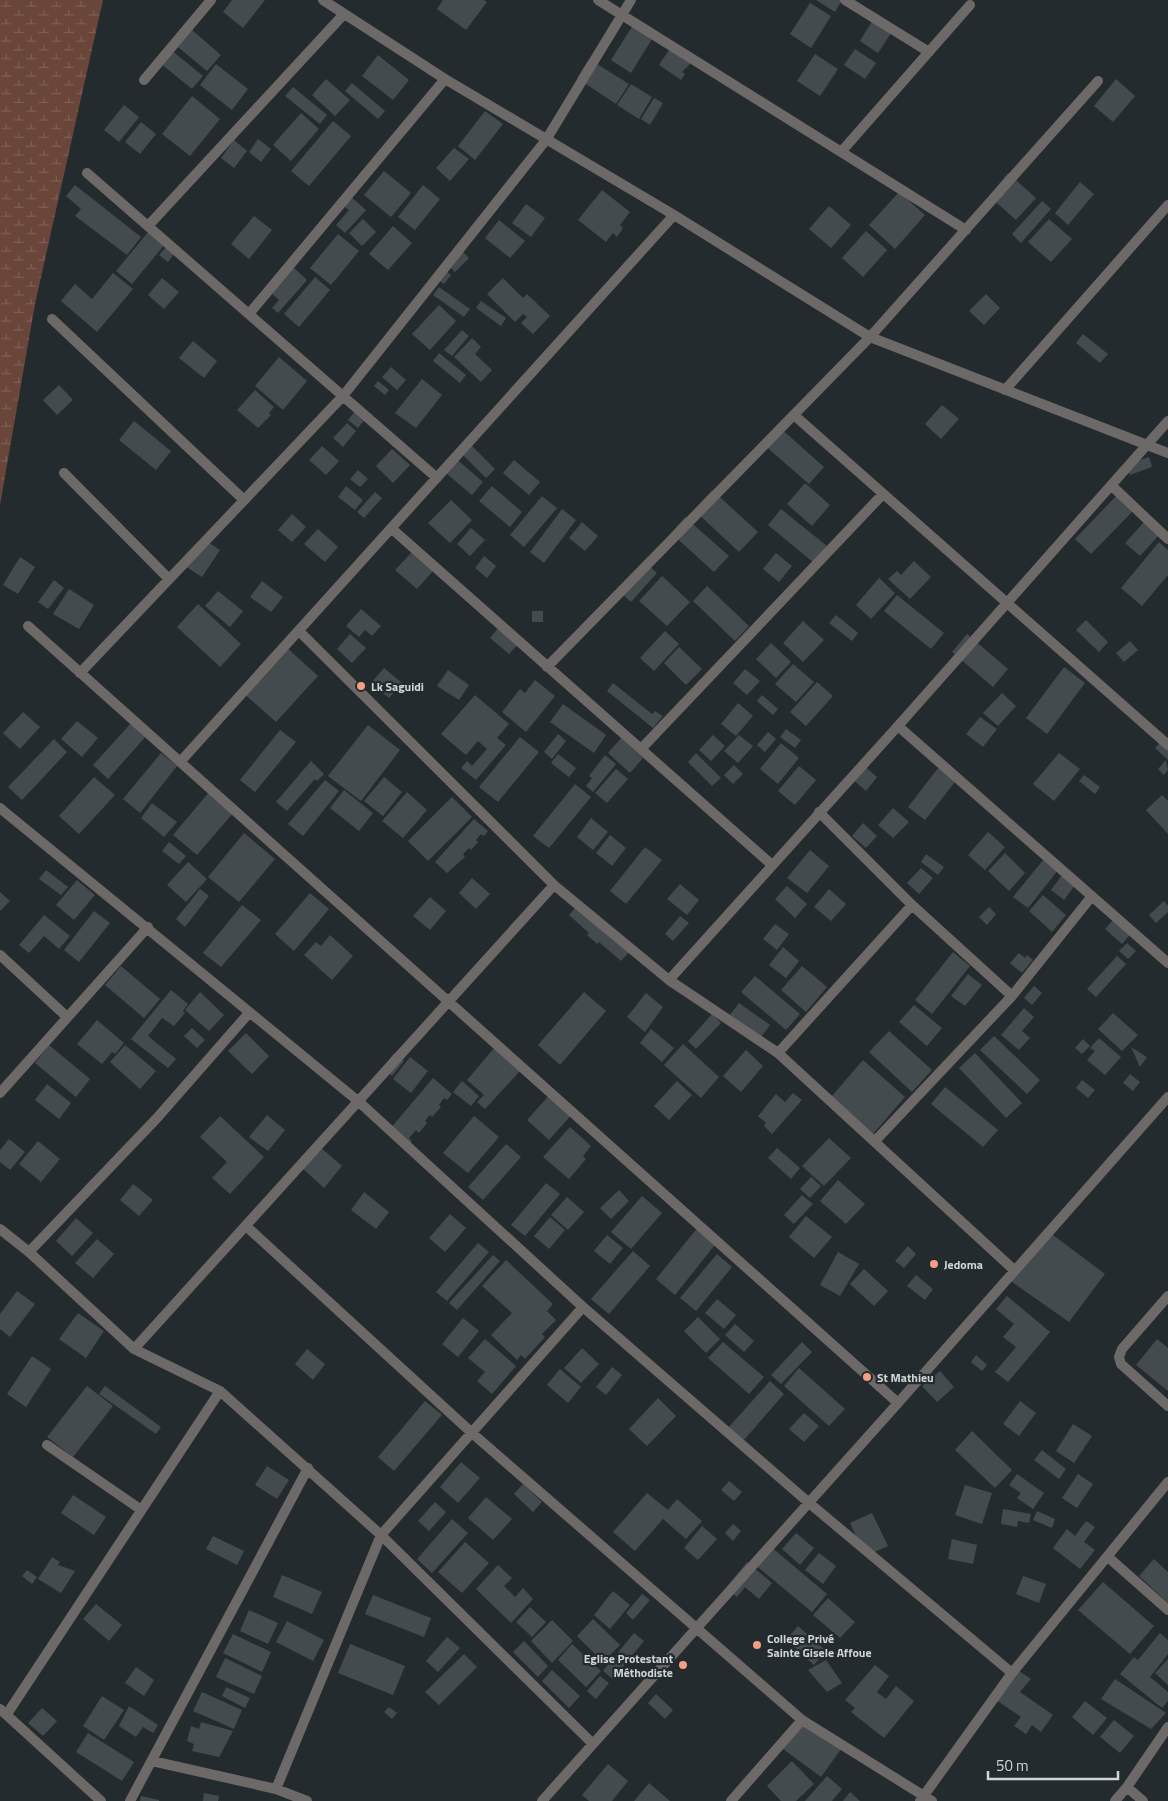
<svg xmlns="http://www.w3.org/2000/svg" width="1168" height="1801" font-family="'Titillium Web',sans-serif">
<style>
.wetland{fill:url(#wetland-marsh)}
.building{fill:#444b4e}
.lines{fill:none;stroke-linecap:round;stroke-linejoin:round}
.minor{stroke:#6d6968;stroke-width:10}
.poi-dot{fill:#f39f83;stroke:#242b2e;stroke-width:2}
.labels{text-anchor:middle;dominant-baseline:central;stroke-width:4.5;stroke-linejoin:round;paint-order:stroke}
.poi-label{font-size:12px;font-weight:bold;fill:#d0d5d6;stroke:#242b2e;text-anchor:start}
</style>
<defs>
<pattern id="wetland-marsh" width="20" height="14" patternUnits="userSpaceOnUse" patternTransform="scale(1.25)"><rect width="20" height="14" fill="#6a4539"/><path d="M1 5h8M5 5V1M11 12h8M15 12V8" fill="none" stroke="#7e5f55"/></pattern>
</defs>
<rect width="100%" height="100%" fill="#242b2e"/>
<path class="wetland" d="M0,0h103l-68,304 -35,201z"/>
<path class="building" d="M232,0h33l-22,28 -20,-16z
M443,0h41l3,2 -21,28 -29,-21z
M816,0h26l-7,12z
M810,3l21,13 -20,32 -21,-14z
M874,18l19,12 -15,23 -18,-12z
M635,22l20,12 -24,39 -20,-13z
M192,30l29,25 -14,16 -29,-24z
M673,44l22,15 -13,13 3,2 -4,6 -22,-15z
M855,49l21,14 -11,16 -21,-14z
M171,50l32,26 -11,13 -32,-26z
M815,54l23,15 -18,27 -23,-15z
M378,55l31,25 -16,20 -31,-24z
M589,59l40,25 -13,20 -39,-26z
M216,64l32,25 -16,21 -32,-25z
M326,79l24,21 -15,16 -23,-21z
M1116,79l19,17 -22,26 -19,-16z
M352,83l33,28 -7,8 -33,-28z
M631,84l21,13 -13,22 -22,-14z
M293,87l34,28 -7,9 -35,-28z
M192,96l28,23 -30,37 -28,-22z
M654,98l9,5 -13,22 -9,-6z
M124,105l15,12 -20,25 -15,-12z
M485,111l18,13 -28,36 -17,-14z
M301,113l18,16 -28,32 -18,-16z
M333,121l18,15 -42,50 -18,-15z
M141,122l15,12 -16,20 -15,-12z
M258,139l13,10 -10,13 -12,-10z
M234,140l13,11 -13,17 -13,-10z
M454,148l15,11 -19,22 -14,-13z
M384,171l27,22 -20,24 -27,-22z
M1008,173l28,25 -20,22 -27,-24z
M1080,182l14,12 -26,31 -13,-12z
M75,185l66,52 -14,18 -52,-39 6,-7 -15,-13z
M423,185l17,14 -25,31 -17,-13z
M602,190l28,22 -10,13 3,3 -6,9 -4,-4 -7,9 -28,-22z
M899,192l26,23 -30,34 -26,-24z
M349,195l17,15 -21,23 -9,-8 13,-15 -8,-6z
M1042,201l9,8 -30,34 -9,-9z
M526,204l19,14 -14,19 -19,-14z
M829,206l22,19 -20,23 -22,-19z
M254,216l18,14 -23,29 -18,-15z
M363,219l13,13 -14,14 -13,-13z
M1049,219l23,20 -21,23 -23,-20z
M499,220l26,21 -15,17 -25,-20z
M393,226l19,17 -24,27 -19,-16z
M149,231l16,13 -33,40 -16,-13z
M866,231l21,19 -24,27 -21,-19z
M338,234l21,17 -28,34 -21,-17z
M167,246l8,7 -7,9 -9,-7z
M459,248l10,10 -14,14 -10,-10z
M293,267l14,13 -29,33 -6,-5 7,-8 -8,-7z
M442,268l9,7 -7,9 -9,-7z
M113,273l20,16 -36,43 -36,-31 14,-17 17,15z
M315,277l15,13 -31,37 -15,-13z
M162,278l17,14 -15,17 -16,-14z
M503,278l20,20 4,-4 23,22 -17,18 -12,-11 6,-6 -4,-3 -8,8 -28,-28z
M439,287l31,22 -6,8 -31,-22z
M986,294l14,14 -16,17 -15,-14z
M481,301l25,17 -5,8 -25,-18z
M439,305l17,16 -26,29 -18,-16z
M462,330l7,6 -17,20 -8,-6z
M1083,334l25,20 -8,9 -24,-20z
M472,338l9,9 -6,7 17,16 -11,12 -27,-25z
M193,341l24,20 -13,17 -25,-20z
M439,353l27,22 -6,8 -27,-22z
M279,357l28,24 -24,29 -28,-24z
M391,367l15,13 -9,10 -15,-13z
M422,379l20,16 -26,33 -21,-15z
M378,381l11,9 -4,5 -11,-9z
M59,385l14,15 -16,15 -14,-15z
M255,390l19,17 -5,6 2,2 -13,13 -21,-18z
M942,405l17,14 -18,20 -16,-15z
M356,410l10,8 -8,10 -10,-8z
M134,421l37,30 -15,19 -37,-30z
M347,423l9,8 -13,16 -10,-9z
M778,426l46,41 -15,17 -46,-40z
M470,444l25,25 -9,9 -25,-25z
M322,446l17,15 -13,14 -17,-15z
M392,449l18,16 -17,18 -17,-17z
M453,456l30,26 -11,13 -31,-26z
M1149,457l3,10 -22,8 -4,-10z
M514,460l26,22 -11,13 -26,-22z
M358,470l10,9 -8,8 -10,-8z
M805,483l25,22 -18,21 -25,-22z
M346,486l17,14 -8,10 -17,-13z
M492,486l30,26 -12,15 -31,-26z
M712,490l46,42 -19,20 -45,-42z
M375,492l7,6 -18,20 -7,-6z
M1118,494l17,15 -44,45 -16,-15z
M542,496l15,12 -33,39 -14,-12z
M451,500l21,20 -22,23 -22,-20z
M562,509l14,11 -32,43 -14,-11z
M781,509l46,37 -13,17 -46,-38z
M292,514l14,13 -14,15 -14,-12z
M685,517l44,39 -15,16 -43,-39z
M1145,521l15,13 -20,22 -15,-13z
M582,522l16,14 -13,15 -16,-13z
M471,528l14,12 -15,16 -13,-12z
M318,529l20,18 -13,15 -21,-18z
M203,539l17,11 -18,27 -17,-11z
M1159,542l9,8v25l-26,31 -21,-18z
M412,552l21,19 -16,18 -22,-19z
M776,553l16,13 -13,16 -16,-13z
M484,556l12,10 -9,12 -12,-10z
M20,557l15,10 -17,27 -15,-9z
M914,561l17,16 -21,22 -22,-20 9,-8 4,4z
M646,563l11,10 -26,29 -11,-10z
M662,576l28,26 -23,24 -28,-25z
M879,578l16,15 -24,26 -15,-14z
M54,580l10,8 -16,21 -10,-7z
M262,581l21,16 -12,15 -21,-15z
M707,586l42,40 -14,15 -42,-40z
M69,589l25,16 -15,24 -26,-15z
M218,591l25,20 -13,16 -25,-21z
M897,595l47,38 -13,16 -47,-38z
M198,604l43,40 -21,23 -43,-40z
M361,609l20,17 -9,10 -7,-6 -6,7 -13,-11z
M532,611h11v11h-11z
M836,615l22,18 -6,8 -23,-18z
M1086,620l22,22 -9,10 -23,-22z
M803,621l21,19 -21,22 -20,-19z
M502,623l20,17 -13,14 -19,-16z
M665,631l14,13 -25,27 -14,-13z
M350,634l16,14 -14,15 -15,-14z
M967,634l41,35 -15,18 -41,-35z
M1130,641l8,9 -14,12 -8,-9z
M771,643l20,19 -15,16 -20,-19z
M285,646l33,30 -42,46 -34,-30z
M679,647l23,22 -16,16 -22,-22z
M793,664l21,18 -18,20 -21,-18z
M1064,667l21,16 -38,51 -21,-16z
M384,668l18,15 -13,15 -18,-15z
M745,669l15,12 -13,14 -14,-12z
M448,670l21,15 -10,15 -22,-14z
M535,680l20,16 -29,36 -24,-20 18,-23 5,4z
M817,682l16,14 -27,30 -16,-14z
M613,683l39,31 3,-3 8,5 -10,12 -46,-37z
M1002,693l14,13 -18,20 -15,-13z
M475,695l34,29 -12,14 9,7 -30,35 -15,-12 6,-7 5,5 15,-17 -9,-8 -12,14 -25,-21z
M762,695l16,14 -5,6 -16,-14z
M738,703l15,13 -17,20 -15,-12z
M563,704l43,31 -12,18 -44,-31z
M23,712l17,15 -20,22 -17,-16z
M980,717l17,12 -14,18 -17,-13z
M77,721l21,17 -16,19 -21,-18z
M133,721l15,13 -40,45 -15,-14z
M368,725l32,25 -39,51 -33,-25z
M786,729l15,11 -6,8 -15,-11z
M280,730l16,12 -41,50 -15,-12z
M768,732l8,7 -11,13 -8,-7z
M558,734l8,7 -14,18 -8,-7z
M713,735l12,11 -14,15 -12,-11z
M739,735l14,11 -15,17 -14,-12z
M520,737l19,15 -41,50 -19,-15z
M621,738l22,20 -13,15 -22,-20z
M54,739l13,13 -45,48 -14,-13z
M1163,740l5,5v15l-13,-12z
M781,743l18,15 -21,26 -18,-15z
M161,753l16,13 -37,47 -17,-14z
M696,753l25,25 -9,8 -24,-24z
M1059,753l21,16 -26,32 -21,-17z
M558,754l18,14 -7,9 -18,-14z
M605,755l11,9 -23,28 -7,-6 6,-8 -3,-2z
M1166,760l2,10 -4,5 -6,-6z
M311,761l13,13 -7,7 -2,-2 -28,32 -11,-9z
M942,763l17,14 -34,43 -17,-13z
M862,764l15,13 -11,14 -16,-14z
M734,765l9,9 -10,10 -9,-9z
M799,766l17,14 -21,25 -17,-14z
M616,769l12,10 -21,24 -12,-10z
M1084,775l16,12 -5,7 -16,-13z
M94,777l21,18 -36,39 -20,-18z
M384,777l18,15 -19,24 -19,-15z
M325,780l14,11 -36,45 -15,-12z
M575,784l16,13 -42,51 -16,-12z
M344,790l29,23 -14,18 -29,-23z
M210,791l24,21 -37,43 -24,-20z
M407,792l20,18 -24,28 -21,-17z
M1162,795l6,6v33l-22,-24z
M452,797l20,20 -44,44 -20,-20z
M152,803l25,19 -13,15 -23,-19z
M893,808l16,14 -16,16 -15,-13z
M591,818l17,14 -15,18 -16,-13z
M474,819l14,12 -4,5 -3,-2 -5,6 2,2 -7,8 -2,-2 -6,6 2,3 -18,16 -12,-11z
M863,823l14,13 -11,12 -14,-12z
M988,832l17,15 -20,23 -17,-15z
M244,833l31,26 -36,43 -31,-25z
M610,835l16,13 -14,18 -16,-13z
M169,842l17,14 -7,8 -17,-13z
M645,847l17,13 -36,44 -16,-13z
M810,850l19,16 -22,27 -20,-15z
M1005,853l20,20 -16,18 -21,-20z
M926,854l18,13 -6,8 -17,-13z
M1048,854l14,11 -34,43 -15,-11z
M188,862l19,17 -21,23 -19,-17z
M921,868l12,10 -14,16 -12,-11z
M46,870l22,17 -7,8 -22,-16z
M1065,871l13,10 -14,19 -13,-10z
M472,878l18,16 -14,15 -17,-16z
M77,880l18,15 -21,25 -18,-15z
M680,884l19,16 -12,15 -20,-16z
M787,886l20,18 -12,14 -20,-19z
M200,889l9,7 -24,31 -9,-8z
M829,889l17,15 -15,17 -17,-14z
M0,892l10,9 -10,10z
M310,893l19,16 -35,42 -19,-17z
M1043,895l23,20 -14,17 -23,-21z
M430,897l16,14 -16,19 -17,-14z
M1164,901l4,5v6l-12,11 -7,-8z
M242,905l19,15 -40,47 -18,-14z
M578,905l52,46 -9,10 -22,-19 -2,2 -10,-9 2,-2 -20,-18z
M989,907l7,7 -9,11 -8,-8z
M94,911l16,12 -31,39 -15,-12z
M1118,914l17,15 -13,15 -17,-15z
M44,915l26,21 -11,13 -15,-13 -15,17 -10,-8z
M680,916l9,7 -16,18 -8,-7z
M775,924l14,10 -12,16 -14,-11z
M330,935l23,21 -21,24 -28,-25 12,-13 5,4z
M1127,943l9,8 -8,8 -9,-8z
M783,947l16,14 -13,17 -17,-13z
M953,952l17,14 -38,48 -17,-14z
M1019,953l6,5 2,-3 6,5 -11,13 -12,-10z
M1117,956l9,8 -30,33 -9,-8z
M121,966l39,33 -16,19 -39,-33z
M802,966l25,21 -21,25 -25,-22z
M968,974l14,11 -17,21 -14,-10z
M755,976l45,38 -14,16 -45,-38z
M1034,986l8,7 -10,12 -8,-7z
M171,990l17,14 -5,7 2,2 -11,13 -12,-8 -14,18 28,23 -8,9 -37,-29z
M200,992l24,23 -15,16 -24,-21z
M584,992l22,19 -46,54 -22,-20z
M646,993l17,14 -18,25 -18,-15z
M739,1003l31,22 -9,12 -31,-22z
M914,1005l28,23 -15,18 -28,-24z
M1024,1008l10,9 -12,14 8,7 -11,12 -18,-15z
M1113,1013l25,22 -16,16 -24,-22z
M712,1014l9,9 -25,26 -8,-8z
M97,1020l27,23 -9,11 -3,-2 -10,12 -25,-20z
M192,1028l13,12 -8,8 -13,-12z
M651,1029l23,19 -12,14 -22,-19z
M889,1031l43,39 -20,22 -43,-40z
M246,1033l23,23 -17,18 -24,-23z
M994,1036l46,44 -13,14 -47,-44z
M1099,1038l22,19 -16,18 -18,-15 8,-9 -5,-3z
M1083,1039l7,7 -8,8 -7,-6z
M683,1044l36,33 -18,21 -37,-33z
M49,1045l41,34 -14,18 -41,-34z
M125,1045l31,26 -16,18 -30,-27z
M495,1047l25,24 -35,38 -8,-7 7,-7 -17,-15z
M1131,1047l16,10 -7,10z
M746,1050l17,16 -22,26 -18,-16z
M394,1053l10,8 -12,15 -9,-8z
M975,1053l47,50 -16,15 -47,-50z
M410,1057l18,14 -17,22 -18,-14z
M863,1060l42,37 -32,37 -42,-37z
M1130,1074l10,8 -7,9 -10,-8z
M433,1078l19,16 -5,6 -3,-2 -5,7 2,2 -9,10 -2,-2 -5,6 2,2 -8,10 -3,-3 -7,8 3,3 -4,4 -18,-16z
M1082,1080l13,10 -7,8 -12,-10z
M462,1081l17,15 -8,10 -18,-14z
M677,1081l15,14 -23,25 -15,-14z
M47,1084l24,19 -12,16 -24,-19z
M945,1087l53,43 -15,17 -52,-43z
M553,1091l22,20 -26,29 -22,-20z
M793,1093l9,7 -30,34 -8,-8 2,-3 -8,-7 18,-22 9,8z
M267,1115l18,15 -17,21 -19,-14z
M220,1116l44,41 -34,37 -18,-16 15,-16 -27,-25z
M474,1116l25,21 -31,36 -25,-20z
M570,1127l21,19 -8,10 3,3 -17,20 -26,-22z
M829,1138l22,20 -27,28 -22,-20z
M9,1139l16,13 -15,18 -10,-8v-12z
M38,1141l22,18 -19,23 -22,-18z
M506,1144l15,13 -38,43 -15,-13z
M320,1147l22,19 -18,22 -22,-20z
M777,1148l23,20 -9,11 -23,-21z
M811,1177l10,9 -11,12 -10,-9z
M838,1180l27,24 -19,20 -26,-23z
M546,1183l14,11 -35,42 -14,-11z
M133,1184l20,16 -14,16 -19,-16z
M619,1190l10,11 -18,18 -11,-11z
M364,1192l25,20 -13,17 -25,-19z
M802,1195l11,9 -19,20 -10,-9z
M642,1196l20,17 -31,36 -20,-17z
M567,1197l17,15 -16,18 -17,-15z
M450,1214l16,14 -21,24 -16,-14z
M806,1216l26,21 -18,21 -25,-21z
M550,1217l15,13 -16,19 -15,-13z
M76,1218l17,15 -21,23 -16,-15z
M699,1226l19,15 -43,54 -19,-16z
M1045,1229l60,45 -36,48 -64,-45z
M607,1235l16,13 -13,16 -16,-13z
M97,1239l17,15 -21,24 -18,-15z
M478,1243l11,9 -42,49 -11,-9z
M908,1246l8,8 -12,14 -9,-7z
M633,1251l17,15 -41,48 -18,-15z
M838,1252l21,12 -19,32 -20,-11z
M717,1254l15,13 -36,44 -16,-13z
M493,1255l7,6 -43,49 -8,-7z
M506,1260l47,44 -6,7 9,9 -14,14 3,3 -20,22 -4,-4 -4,5 -26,-25 21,-22 -30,-27z
M864,1269l24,22 -14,15 -24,-22z
M916,1275l17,14 -8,11 -18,-14z
M17,1291l18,13 -25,33 -10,-8v-15z
M1007,1296l43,36 -42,50 -13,-10 21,-25 -13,-10 11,-13 -18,-15z
M717,1299l19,16 -12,14 -19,-16z
M78,1313l26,18 -18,27 -27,-19z
M698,1317l22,22 -14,14 -22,-22z
M463,1318l16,13 -21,26 -16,-13z
M735,1324l19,17 -10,11 -19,-17z
M485,1339l31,27 -24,28 -15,-13 8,-9 -17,-14z
M1157,1339l11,9v43l-32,-26z
M723,1342l41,35 -15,17 -41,-36z
M802,1342l10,10 -31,32 -10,-9z
M582,1348l17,16 -18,19 -17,-15z
M307,1349l18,15 -12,16 -18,-16z
M976,1355l11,10 -5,6 -11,-9z
M32,1356l19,13 -25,38 -19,-13z
M612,1367l10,8 -16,20 -10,-8z
M799,1368l46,41 -16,17 -45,-40z
M560,1369l21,18 -13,16 -21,-18z
M940,1371l14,16 -17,15 -15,-16z
M770,1381l14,13 -41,47 -15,-13z
M87,1386l26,20 -40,51 -26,-20z
M105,1386l56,41 -5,7 -57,-40z
M658,1398l18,18 -29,30 -18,-17z
M425,1401l17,14 -48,56 -16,-14z
M1020,1401l16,12 -17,23 -16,-12z
M804,1413l15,13 -15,16 -15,-13z
M1073,1424l19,12 -18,27 -18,-12z
M972,1431l40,39 -17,18 -40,-38z
M1042,1450l24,19 -7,10 -25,-19z
M461,1462l19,16 -22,25 -18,-16z
M267,1466l22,14 -12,19 -22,-14z
M1017,1474l27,19 -11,16 -16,-11 4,-5 -12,-8z
M1078,1474l15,10 -16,24 -15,-10z
M729,1481l13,11 -8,9 -13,-11z
M523,1484l19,18 -9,10 -19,-18z
M965,1485l27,8 -10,31 -27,-9z
M647,1493l21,17 9,-11 25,22 -16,18 -23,-20 -28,32 -22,-19z
M73,1495l33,22 -12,18 -33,-22z
M486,1497l26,22 -19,21 -25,-22z
M435,1502l11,10 -17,19 -11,-10z
M1003,1509l28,5 -2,9 -11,-2 -1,6 -16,-3z
M1037,1511l18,8 -3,9 -19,-8z
M872,1513l16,33 -23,10 -15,-33z
M452,1519l16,14 -36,40 -15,-14z
M1086,1521l9,6 -11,15 11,8 -15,19 -27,-21 14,-19 8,7z
M733,1524l8,7 -8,10 -8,-8z
M702,1526l15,13 -19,21 -14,-12z
M796,1533l18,15 -14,17 -18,-16z
M213,1536l31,15 -7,14 -31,-16z
M952,1539l25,6 -4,19 -25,-5z
M465,1542l24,21 -27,30 -24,-21z
M770,1546l57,48 -15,18 -58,-48z
M819,1553l17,13 -13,18 -18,-14z
M52,1557l8,5 -2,3 17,6 -14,22 -23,-14z
M1154,1559l14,13v31l-29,-27z
M747,1562l25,21 -13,16 -14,-12 -8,10 -11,-9z
M498,1565l14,13 -8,8 11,11 8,-9 10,11 -22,24 -35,-34z
M27,1570l10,7 -5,7 -10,-8z
M282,1575l40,17 -10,22 -39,-17z
M1023,1576l23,8 -7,19 -23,-9z
M1103,1582l51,44 -24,28 -52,-44z
M613,1591l17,14 -20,24 -16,-14z
M642,1594l8,6 -17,20 -7,-7z
M373,1595l58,23 -7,19 -59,-23z
M828,1598l27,24 -15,16 -27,-23z
M96,1604l26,21 -13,16 -26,-22z
M530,1607l16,15 -14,15 -16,-15z
M249,1610l29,13 -10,21 -28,-13z
M593,1619l27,26 -17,17 -26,-26z
M552,1620l21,21 -21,22 -21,-22z
M287,1621l37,19 -11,21 -37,-19z
M798,1626l28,25 -12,14 -28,-25z
M634,1633l10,8 -31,38 -10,-8z
M1160,1633l8,7v14l-18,23 18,15v9l-6,7 -42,-34 14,-17 4,3z
M233,1634l38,18 -9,20 -39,-19z
M447,1637l13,11 -22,24 -12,-11z
M524,1641l24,25 -10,11 -25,-25z
M350,1644l55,22 -12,29 -55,-22z
M572,1644l29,27 -15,16 -28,-27z
M464,1654l13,13 -38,38 -14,-13z
M225,1658l37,18 -8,18 -38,-17z
M1168,1659v26l-13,-12z
M826,1660l16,23 -15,9 -19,-22z
M875,1665l14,11 -12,16 9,7 10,-13 18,15 -30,37 -33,-26 4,-4 -10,-8z
M136,1667l18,13 -10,16 -19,-13z
M552,1670l28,26 -11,12 -27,-27z
M1019,1671l12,8 -11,13 33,23 -12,17 -9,-7 -6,9 -12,-8 7,-9 -25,-17z
M600,1676l9,7 -13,16 -9,-8z
M1115,1679l51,34 -15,16 -50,-30z
M226,1687l24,11 -5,10 -23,-12z
M202,1692l40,18 -8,19 -41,-18z
M656,1694l17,16 -8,9 -17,-16z
M102,1696l22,14 -20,30 -21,-14z
M1085,1701l22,17 -14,17 -21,-18z
M129,1706l29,19 -5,8 -10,-6 -7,10 -17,-11z
M389,1707l8,6 -5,6 -8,-7z
M42,1708l15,13 -14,15 -15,-13z
M1114,1720l20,16 -14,17 -20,-16z
M809,1721l35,24 -23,32 -42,-31z
M201,1722l32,9 -14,26 -27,-6 2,-7 -7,-3 4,-15 8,3z
M88,1733l46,29 -12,19 -46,-29z
M792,1761l22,23 -18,17h-15l-14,-15z
M608,1764l20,17 -16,20h-23l-7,-6z
M827,1776l15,13 -10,12h-27z
M649,1783l21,18h-36z
M850,1792l10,9h-17z
M204,1793l15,3 -1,5h-15z
M141,1796l18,4v1h-19z"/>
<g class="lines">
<path class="minor" d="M323,0l122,79 229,136 196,122 298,116
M598,0l368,230
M845,0l84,52
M144,80l67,-80
M841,152l129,-147
M87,173l350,305
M148,226l196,-212
M249,314l196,-235
M52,319l192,181
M1005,390l163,-185
M794,415l374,330
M64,473l105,106
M1112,486l56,53
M391,528l381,337
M28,626l870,777
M299,631l255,254 115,95 109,73 236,217
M547,667l323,-330 228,-256
M80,673l263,-277 203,-256 85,-140
M898,726l270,237
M641,749l242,-255
M180,762l494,-547
M0,808l358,293 225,206 225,195 204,171
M819,812l93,93 100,91
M0,955l67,62
M669,980l229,-254 270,-305
M778,1053l134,-148
M0,1093l148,-166
M875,1141l137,-145 80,-100
M246,1226l226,207 330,287 130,81
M0,1229l29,23 105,97 86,42 161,144 212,209
M29,1252l128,-134 92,-105
M1168,1296l-46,53 -3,8 2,7 47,42
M134,1349l420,-464
M47,1445l93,64
M1108,1557l60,53
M0,1709l101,92
M7,1714l213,-323
M152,1761l124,28 31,12
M1127,1787l16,14
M276,1789l105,-254 202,-228
M130,1801l178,-333
M542,1801l356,-398 270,-306
M731,1801l71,-81
M920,1801l92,-128 156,-191
M1115,1801l12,-14 41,-60"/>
</g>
<g class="poi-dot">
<circle cx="361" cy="686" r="5"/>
<circle cx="934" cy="1264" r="5"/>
<circle cx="867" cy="1377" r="5"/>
<circle cx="757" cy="1645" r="5"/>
<circle cx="683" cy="1665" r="5"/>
</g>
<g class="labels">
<g class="poi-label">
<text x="371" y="686">Lk Saguidi</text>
<text x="944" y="1264">Jedoma</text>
<text x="877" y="1377">St Mathieu</text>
<text x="767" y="1638">College Privé<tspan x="767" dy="14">Sainte Gisele Affoue</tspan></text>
<text x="673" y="1658" text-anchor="end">Eglise Protestant<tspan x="673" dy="14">Méthodiste</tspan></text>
</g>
</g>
<path d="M988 1771v8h130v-8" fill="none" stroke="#d0d5d6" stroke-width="2.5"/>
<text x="996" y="1771" font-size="15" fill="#d0d5d6" stroke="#242b2e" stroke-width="4" paint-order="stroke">50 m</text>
</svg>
